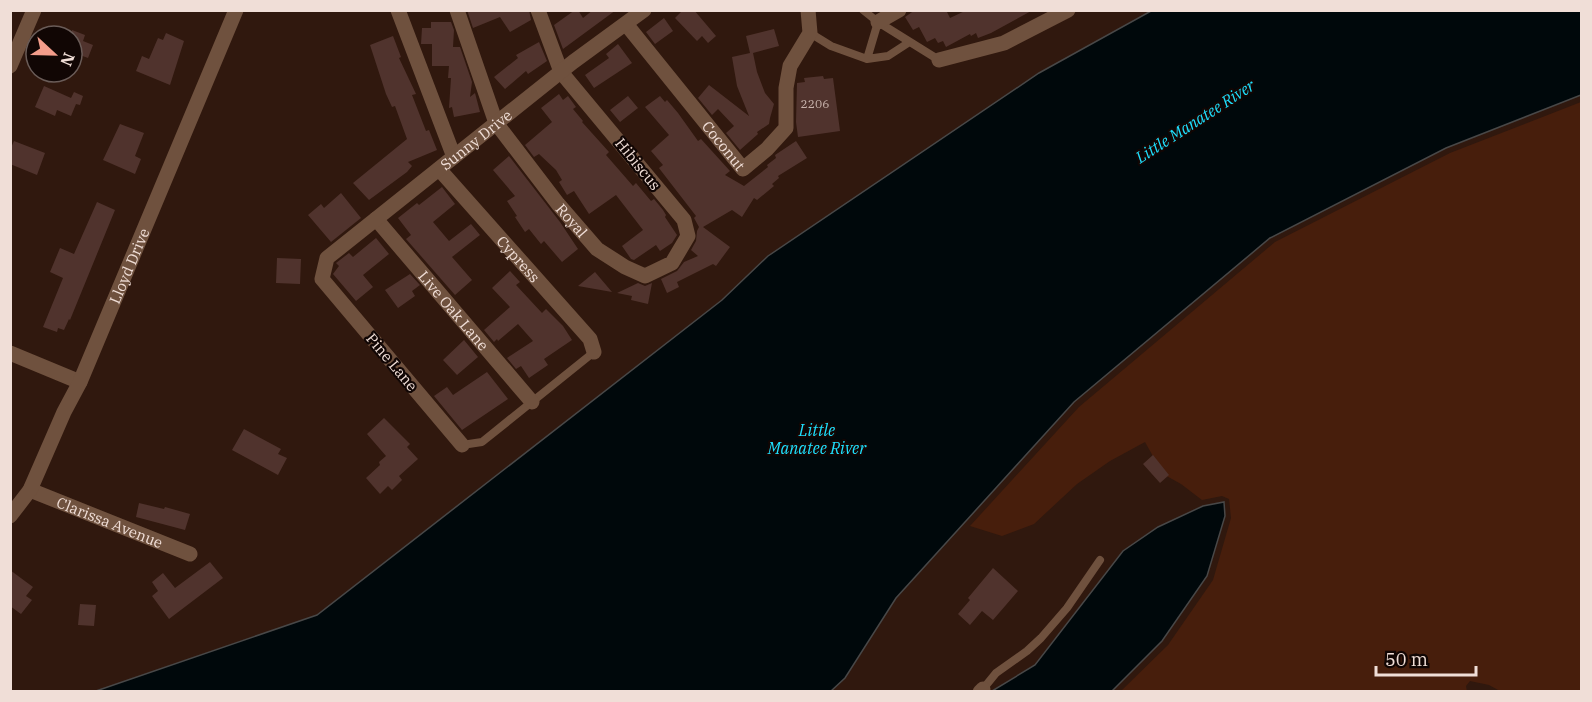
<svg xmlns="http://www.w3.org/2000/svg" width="1592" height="702" font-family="'IBM Plex Serif',serif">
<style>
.green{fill:#471e0c}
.water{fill:#00080b;stroke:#484848;stroke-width:1.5}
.building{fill:#50332d}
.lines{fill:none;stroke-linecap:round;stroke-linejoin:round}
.service{stroke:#6f513e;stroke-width:8}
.minor{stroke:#6f513e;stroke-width:15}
.labels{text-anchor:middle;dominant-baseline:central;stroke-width:4.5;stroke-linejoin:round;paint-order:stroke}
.number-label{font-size:12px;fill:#c8b3ac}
.street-label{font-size:15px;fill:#f0ded7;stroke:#110604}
.water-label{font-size:16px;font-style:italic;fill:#1fe0fe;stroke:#110604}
</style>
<rect width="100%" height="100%" fill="#30180e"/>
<path class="green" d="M1581,102v589h-81l-11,-6 -19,-4 -4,5 1,6 -346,-1 47,-46 45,-65 18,-62 -2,-19 -7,-3 -20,4 -21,-16 -18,-10 -18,-32 -35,19 -33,23 -43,40 -32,12 -32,-10 109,-119 196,-165 175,-89z"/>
<path class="water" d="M1151,11h430v84l-135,53 -176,90 -196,164 -178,196 -51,80 -14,13h-735l221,-76 405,-315 46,-44 271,-183z
M1224,502l1,14 -18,60 -45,65 -50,50h-120l43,-26 88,-114 35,-24 45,-21z"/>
<path class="building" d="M467,10h62l2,10 -21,12 -10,-15 -27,11z
M575,10h3l5,8 10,-8h23l-53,39 -9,-24z
M683,10h11l22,26 -8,7 -6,-7 -5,5 -22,-23z
M915,10h31l4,8 17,-8h66l-42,23 -13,5 -2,-5 -5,3 -1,-2 -24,13 -3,-6 -5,2 -3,-5 -8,4 -8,-15 -6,3 -8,-13z
M664,18l9,13 -18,13 -9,-12z
M431,22h20l3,8 -1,17h7l12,35 -2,15 5,-4 5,19 -26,5 -2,-10 -3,1 2,-30h-3l1,-12h-17v-22h-11l1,-16h9z
M774,29l5,17 -26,7 4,19 8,21 9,11 -4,14 -1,6 -12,8 1,2 -18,16 -14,-17 8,-7 -16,-17 -6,6 -14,-17 11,-13 40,31 -12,-30 -5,-29 18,-4 -4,-17z
M72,30l13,5 -2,6 10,4 -5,13 -11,-4 -5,12z
M166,33l18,8 -14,44 -34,-14 6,-15 7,3 9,-21 5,2z
M393,36l8,21 -2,1 17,36 -4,1 14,36 3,-1 8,20 -29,12 4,4 -5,6 -38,28 -16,-17 54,-44 -12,-33 -3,1 -6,-13 -16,-49z
M539,42l8,19 -19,13 -2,-3 -21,18 -11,-12 24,-19 -2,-3z
M618,44l14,19 -38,25 -9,-13 24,-17 -3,-4z
M823,76l1,3 9,-1 7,53 -42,6 -2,-15 1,-39 8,-1 -1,-4z
M44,86l27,12 3,-6 9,4 -3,9 -4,-1 -5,12 -14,-6 -2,6 -20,-9z
M559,94l4,6 5,-4 8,11 -3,2 10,12 -1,1 27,30 -3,3 27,31 3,-3 15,18 3,-2 9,11 3,5 -1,2 12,18 -5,8 -12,8 -4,-6 -22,15 -3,-1 -9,-13 21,-16 -27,-35 -27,19 -15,-23 -7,4 -8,-13 3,-2 -6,-10 -17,-16 -5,3 -9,-12 27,-23 -11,-14z
M628,96l10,12 -18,14 -10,-12z
M660,96l5,6 2,-2 11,13 20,28 3,-2 29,32 -5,4 19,11 24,-19 -1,-2 9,-7 -1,-3 21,-14 11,17 -29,18 1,2 -7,6 2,2 -17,14 -3,-2 -12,19 -10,-7 -29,17 27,20 -14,19 -3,-2 -36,18 2,5 -12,6 -6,-14 16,-8 7,-9 14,-6 -7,-6 5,-9 1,-10 2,-4 -5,-9 2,-2 -34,-44 -3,-4 4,-3 -12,-14 18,-16 -24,-28z
M120,124l24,9 -9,23 6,3 -6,15 -32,-14z
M14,141l31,12 -8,22 -27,-11v-14z
M509,156l51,66 18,27 -16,13 -18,-21 -3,3 -12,-15 -4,3 -10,-15 2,-1 -10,-15 8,-5 -22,-26z
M442,187l13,17 -22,18 16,19 22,-17 9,11 -28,22 20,23 -17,15 -49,-56 5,-4 -13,-17 19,-15 2,2z
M341,193l20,25 -30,24 -23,-27 13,-11 3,4z
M97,202l18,8 -45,110 -1,-1 -5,11 -6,-2 -1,4 -14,-5 20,-49 -13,-6 10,-24 14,6z
M376,238l13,16 -26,21 10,12 -17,14 -23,-27 6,-8 -3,-3 13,-10 4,4z
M277,258l24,1 -1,25 -24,-1z
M510,271l10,11 -4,3 26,28 4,-4 17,17 9,14 -28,19 4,6 -19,13 -8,-12 -5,3 -9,-11 26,-17 -15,-17 -20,17 -1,-2 -3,3 -10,-12 26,-23 -18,-19z
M595,272l17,20 -34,-6z
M410,274l10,11 -8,6 3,5 -17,12 -13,-18z
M638,283l7,3 7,-3 -4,21 -17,-4 1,-4 -15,-3z
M464,340l14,17 -21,18 -14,-15z
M487,372l21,27 -46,31 -28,-34 13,-9 6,8z
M384,418l26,26 -3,3 11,12 -19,17 3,4 -10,10 -4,-4 -8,8 -14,-16 14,-13 -1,-3 7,-6 -19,-22z
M244,429l37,20 -3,5 9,4 -9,17 -46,-25z
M1153,455l16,20 -9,8 -17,-19z
M139,503l25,6 1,-2 25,7 -5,16 -49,-13z
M210,562l13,16 -54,41 -17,-23 6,-5 -6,-9 11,-9 12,15z
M993,568l25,23 -25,29 -11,-9 -12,14 -12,-11 12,-14 -2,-2z
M10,570l23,17 -7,9 6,4 -11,14 -11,-8z
M80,604l16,1 -2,21 -16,-1z"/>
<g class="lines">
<path class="service" d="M863,10l15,12
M810,33l21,13 36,13 11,-37 61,38
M867,59l21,-3 20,-13
M462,445l20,-3 112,-90
M983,689l13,-16 31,-22 14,-13 26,-30 33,-48"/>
<g class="minor">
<path d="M398,10l56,147"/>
<path id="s1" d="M457,10l39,113 62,81 39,45 28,18 20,9 27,-13 16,-27 -4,-16 -123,-148 -23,-62"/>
<path d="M878,22l21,-12"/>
<path id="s2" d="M626,24l117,145 24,-20 19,-21v-40l4,-22 20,-33 -2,-23"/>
<path d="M939,60l65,-17 64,-33"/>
<path d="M10,66l24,-56"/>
<path id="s3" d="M439,169l151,170 4,13"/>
<path id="s4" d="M376,219l156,183"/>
<path d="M10,353l70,29"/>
<path id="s5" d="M462,445l-140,-166 5,-21 246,-196 71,-52"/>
<path id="s6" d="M30,490l160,64"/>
<path id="s7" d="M10,516l20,-26 34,-78 16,-30 156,-372"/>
<path d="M980,692l3,-3"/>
</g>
</g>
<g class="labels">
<g class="number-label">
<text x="815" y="103">2206</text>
</g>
<g class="street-label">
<text stroke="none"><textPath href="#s5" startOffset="429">Sunny Drive</textPath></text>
<text stroke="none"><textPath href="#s2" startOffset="156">Coconut</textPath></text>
<text transform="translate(638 164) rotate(51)">Hibiscus</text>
<text stroke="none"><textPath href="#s1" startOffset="243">Royal</textPath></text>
<text stroke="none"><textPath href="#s3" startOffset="120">Cypress</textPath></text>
<text stroke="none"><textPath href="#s7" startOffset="278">Lloyd Drive</textPath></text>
<text stroke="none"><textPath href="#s4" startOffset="120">Live Oak Lane</textPath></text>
<text transform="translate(392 362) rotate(50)">Pine Lane</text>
<text stroke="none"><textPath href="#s6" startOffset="86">Clarissa Avenue</textPath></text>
</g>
<g class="water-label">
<text transform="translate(1195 121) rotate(-33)">Little Manatee River</text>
<text x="817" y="430">Little<tspan x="817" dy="18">Manatee River</tspan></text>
</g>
</g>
<rect width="1592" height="702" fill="none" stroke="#f0ded7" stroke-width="24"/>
<g transform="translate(54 54) rotate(112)"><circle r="28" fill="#110604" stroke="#6a5c58" stroke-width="1.5"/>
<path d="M0-4.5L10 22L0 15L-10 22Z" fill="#f49d8b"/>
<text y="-9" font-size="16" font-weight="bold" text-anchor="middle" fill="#f0ded7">N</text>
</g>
<path d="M1376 666v9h100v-9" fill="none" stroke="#f0ded7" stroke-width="3"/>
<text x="1385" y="666" font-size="18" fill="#f0ded7" stroke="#110604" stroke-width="4.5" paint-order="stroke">50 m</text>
</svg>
